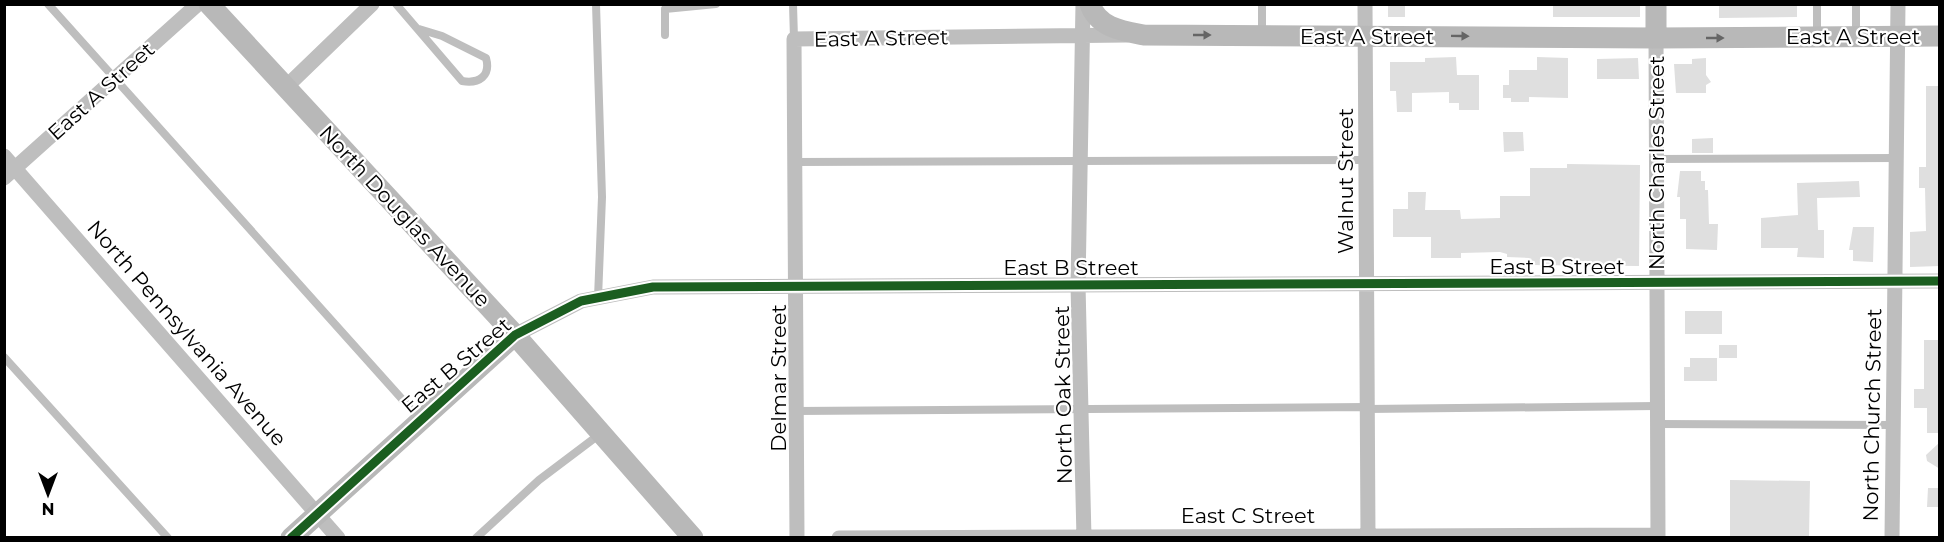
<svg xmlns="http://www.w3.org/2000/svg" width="1944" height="542" font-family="Montserrat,sans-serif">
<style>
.building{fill:#dfdfdf}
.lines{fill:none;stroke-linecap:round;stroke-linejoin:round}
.lane{stroke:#bebebe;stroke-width:8}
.street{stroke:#bebebe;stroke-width:15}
.secondary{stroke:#b8b8b8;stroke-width:21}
.cycleway-casing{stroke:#fff;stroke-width:13}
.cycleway{stroke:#1b5e20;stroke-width:9}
.oneway{fill:#656565}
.labels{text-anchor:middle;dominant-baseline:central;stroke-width:4.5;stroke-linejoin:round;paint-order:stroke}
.street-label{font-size:21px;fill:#000;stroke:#fff}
</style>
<rect width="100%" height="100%" fill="#fff"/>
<path class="building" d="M1388,4h17v13h-17z
M1553,4h87v13h-87z
M1719,4h78v13l-78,1z
M1456,57l1,18h22v35h-20v-7h-10v-11l-37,1v19h-15l-1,-21h-6v-29h35v-4z
M1537,57l31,1v40l-39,-1v5h-18v-4h-8v-13h6v-15h28z
M1638,58l1,21h-42v-20z
M1706,58v17l5,7 -5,3v8h-30l-2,-29h18v-5z
M1926,86h14v180l-30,1v-35l16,-1 -1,-43h-6v-21h7z
M1503,132h20l1,19 -20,1z
M1713,138v15h-21v-14z
M1567,164l73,1 -1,101 -110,-1v-7l-22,-1v-3l-7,-2 -39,1v5h-30v-21h-38v-28h15v-17h18l-1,18h35l1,9 39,-1v-22h30v-28h37z
M1680,171h21v10h4v9h3l1,34h9l-1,26 -31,-1v-30h-6v-22h-3z
M1859,181l1,16 -43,1 1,32h6v28l-27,-1 1,-9h-37v-30l37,-3 -1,-32z
M1853,227h21l-1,35 -20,-1v-11h-4z
M1685,311h37v23h-37z
M1924,340h16v93h-13v-25h-13v-19h10z
M1719,345h18v13h-18z
M1690,358h27v23h-33v-14h6z
M1940,442v27l-13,-8 -1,-6z
M1730,480l80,1 -1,56h-79z
M1928,488h12v19h-13z"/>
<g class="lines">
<path class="lane" d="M48,4l371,414
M396,4l66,77c17,3 29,-5 24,-23l-44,-22 -23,-7
M596,4l6,193 -4,101
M793,4l1,35
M1856,4v31
M1262,34v-30
M665,35v-26l51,-5
M1817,36v-32
M1656,159l240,-1
M795,162l571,-2
M4,357l164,181
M1367,409l290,-3
M796,411l571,-4
M1657,424l236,1
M476,538l63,-58 61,-46"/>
<path class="street" d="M1083,4l-5,281 6,253
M1365,4l3,534
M1656,38l2,500
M286,87l86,-83
M4,156l334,382
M4,178l194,-174
M515,335l66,-34 72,-14 1287,-6
M797,538l-3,-499 333,-4
M839,538l819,-3
M1892,538l6,-534"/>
<path class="secondary" d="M209,4l306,331 178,203
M1090,4c8,24 33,27 54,31l512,3 284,-2
M1656,4v34
M291,538l224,-203"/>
<defs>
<path id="cycleway" d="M291,538l224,-203 66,-34 72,-14 1287,-6"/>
</defs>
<use href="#cycleway" class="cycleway-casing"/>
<use href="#cycleway" class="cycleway"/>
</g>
<defs><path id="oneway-solid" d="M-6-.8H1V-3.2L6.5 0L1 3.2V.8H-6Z" transform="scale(1.5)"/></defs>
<g class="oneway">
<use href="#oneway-solid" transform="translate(1202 35)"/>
<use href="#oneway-solid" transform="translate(1460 36) rotate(1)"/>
<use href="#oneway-solid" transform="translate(1715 38)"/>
</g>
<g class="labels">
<g class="street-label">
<text x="1367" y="36">East A Street</text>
<text x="1853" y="36">East A Street</text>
<text transform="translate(881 38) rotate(-1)">East A Street</text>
<text transform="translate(101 91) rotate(-42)">East A Street</text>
<text transform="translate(1656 163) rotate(-90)">North Charles Street</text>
<text transform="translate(1345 181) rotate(-90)">Walnut Street</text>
<text transform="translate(405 216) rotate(47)">North Douglas Avenue</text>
<text x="1557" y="266">East B Street</text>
<text x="1071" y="267">East B Street</text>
<text transform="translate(187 333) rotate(49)">North Pennsylvania Avenue</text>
<text transform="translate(456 365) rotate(-40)">East B Street</text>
<text transform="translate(778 378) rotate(-90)">Delmar Street</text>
<text transform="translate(1063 395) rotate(-91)">North Oak Street</text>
<text transform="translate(1872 415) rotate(-89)">North Church Street</text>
<text x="1248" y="515">East C Street</text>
</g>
</g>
<rect width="1944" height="542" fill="none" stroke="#000000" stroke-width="12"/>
<g transform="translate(48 494) rotate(180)" stroke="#ffffff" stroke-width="4.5" paint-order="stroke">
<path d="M0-4.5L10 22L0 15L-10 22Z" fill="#000000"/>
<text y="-9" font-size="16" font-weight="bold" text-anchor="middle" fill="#000000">N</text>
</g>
</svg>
